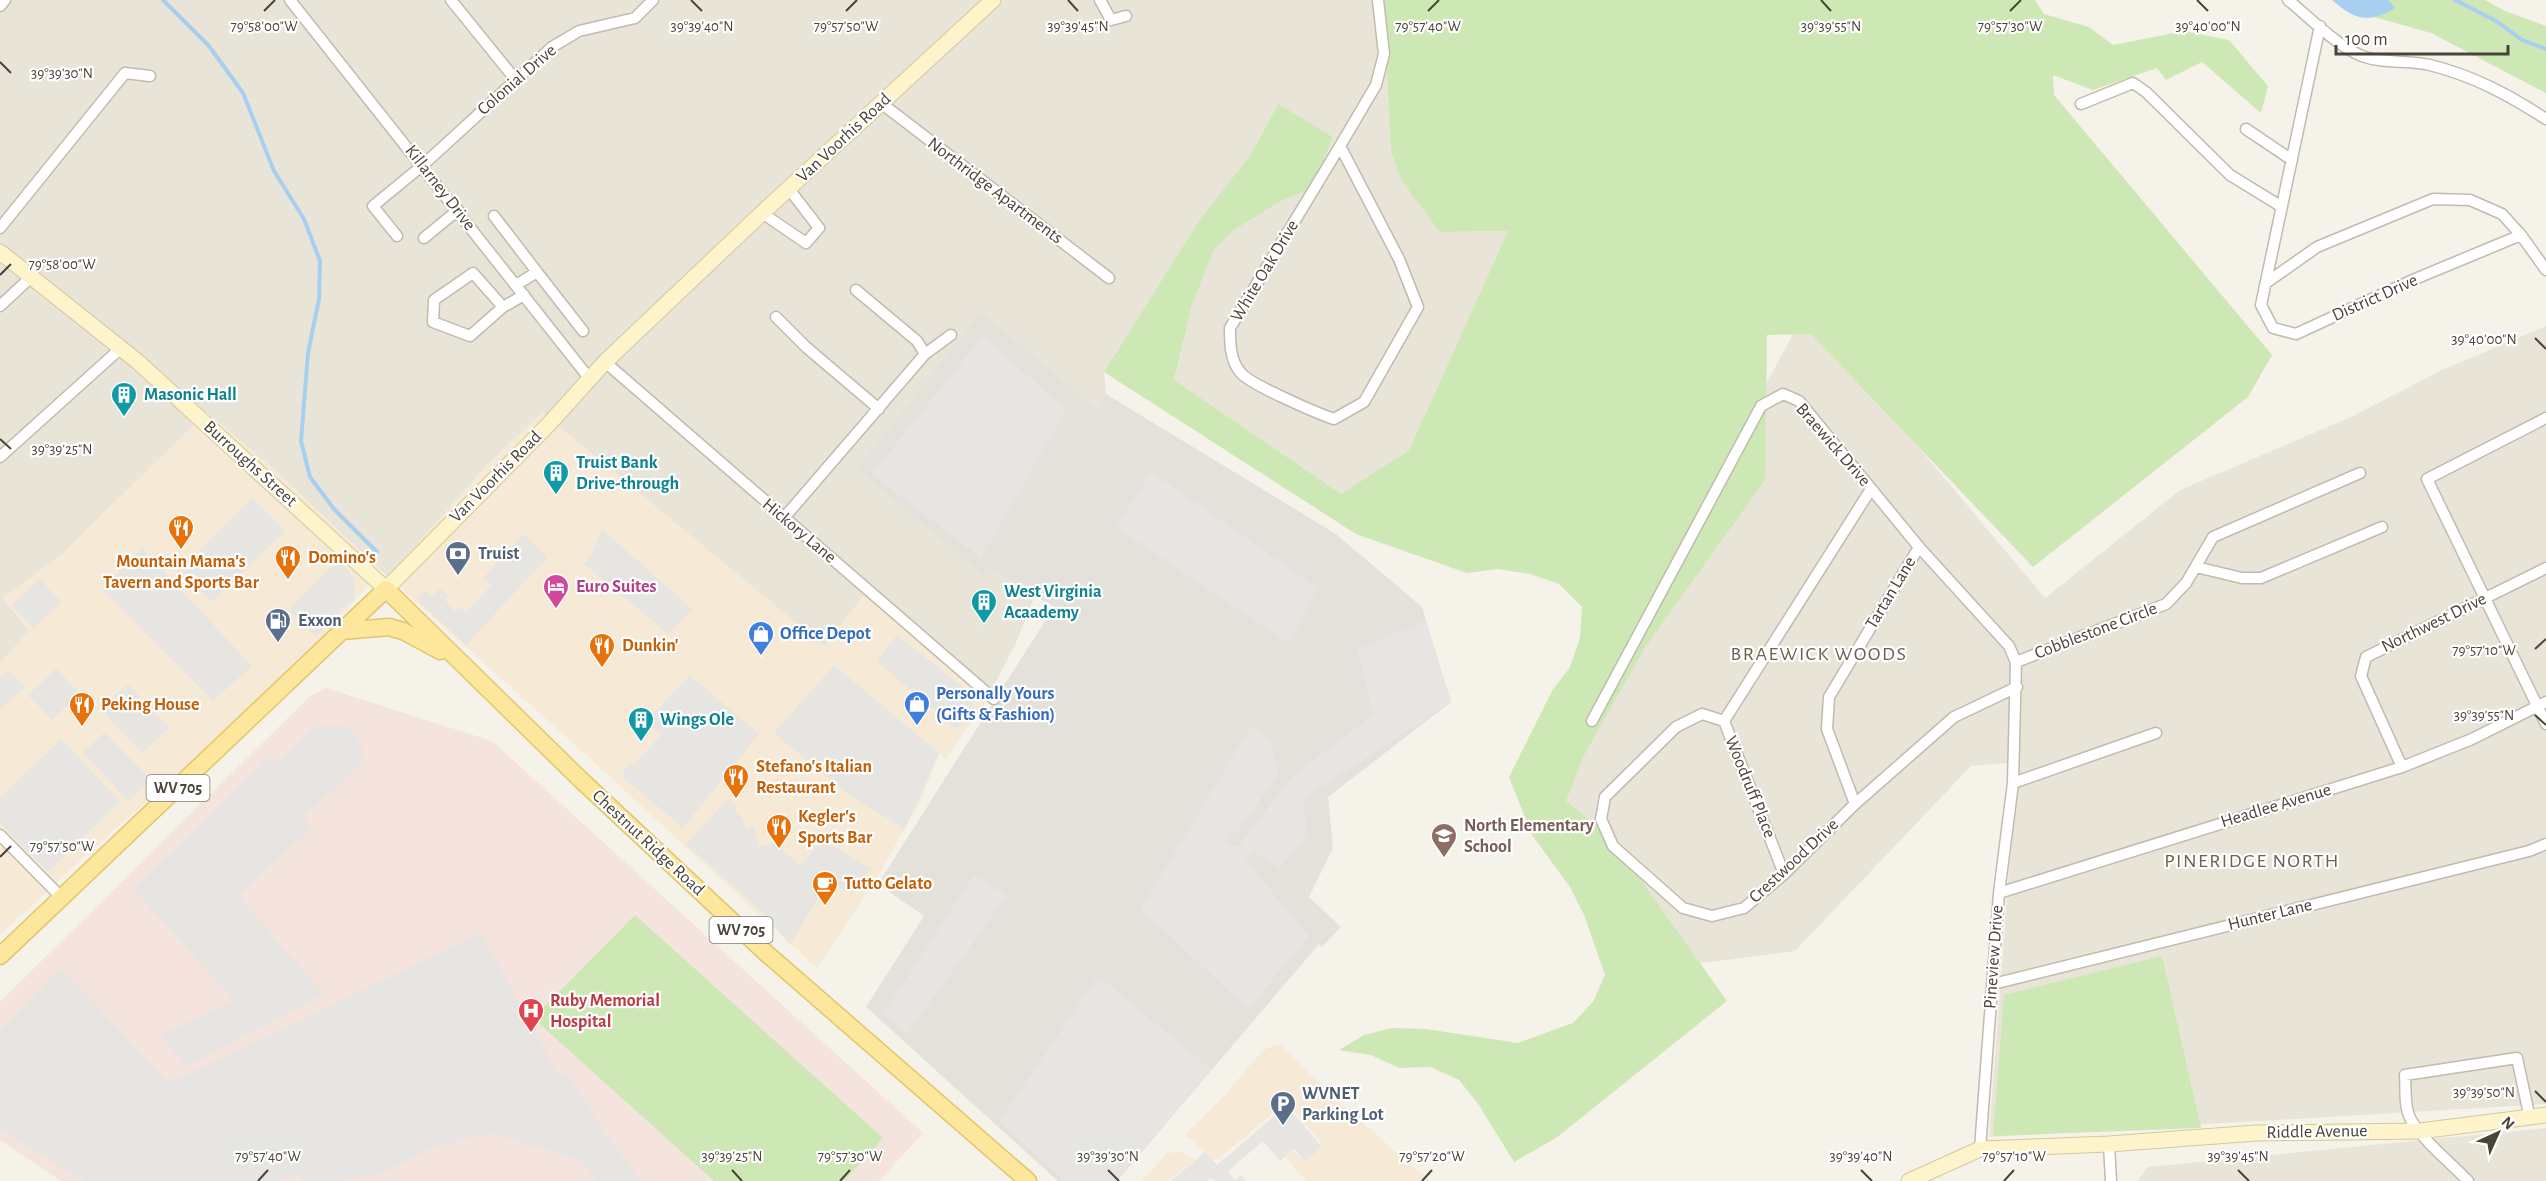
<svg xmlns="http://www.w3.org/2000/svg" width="2546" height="1181" font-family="'Alegreya Sans',sans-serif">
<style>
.residential{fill:#e9e4d8}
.commercial{fill:#f6ead6}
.industrial{fill:#e4e1db}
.medical{fill:#f5e3de}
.green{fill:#cde8b4}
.parking{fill:#e6e5e1}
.water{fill:#a8cef0}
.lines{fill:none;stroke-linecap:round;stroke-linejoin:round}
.stream{stroke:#a8cef0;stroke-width:4}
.street-casing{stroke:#c0bbad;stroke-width:13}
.secondary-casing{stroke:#d4c89a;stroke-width:17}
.primary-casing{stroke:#e2c56b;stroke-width:19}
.street{stroke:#fff;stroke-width:10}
.secondary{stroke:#fef4cb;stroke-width:15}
.primary{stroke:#fce79c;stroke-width:16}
.ticks{fill:none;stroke:#494338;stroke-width:2}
.labels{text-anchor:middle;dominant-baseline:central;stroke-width:4.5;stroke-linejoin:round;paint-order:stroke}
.shield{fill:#fff;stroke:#807b74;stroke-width:1.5}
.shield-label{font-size:16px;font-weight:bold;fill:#494338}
.street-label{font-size:18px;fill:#494338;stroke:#fff}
.culture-label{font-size:18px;font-weight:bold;fill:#0d838f;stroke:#fff;text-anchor:start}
.service-label{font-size:18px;font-weight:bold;fill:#4e5e75;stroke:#fff;text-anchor:start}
.food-label{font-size:18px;font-weight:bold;fill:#c56008;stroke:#fff;text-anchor:start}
.hotel-label{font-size:18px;font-weight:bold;fill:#b23c85;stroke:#fff;text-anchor:start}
.shop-label{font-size:18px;font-weight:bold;fill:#366cbe;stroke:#fff;text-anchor:start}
.education-label{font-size:18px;font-weight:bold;fill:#785e54;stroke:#fff;text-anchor:start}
.health-label{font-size:18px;font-weight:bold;fill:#be3a42;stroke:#fff;text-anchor:start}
.neighbourhood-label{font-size:20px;letter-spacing:1.5px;fill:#6b624f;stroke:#fff}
.ticks-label{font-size:15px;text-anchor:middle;fill:#494338;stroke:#fff;stroke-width:4.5;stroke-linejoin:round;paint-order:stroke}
</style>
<rect width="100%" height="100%" fill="#f5f2ea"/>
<path class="residential" d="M0,0h1383l8,151 49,81 68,-1 -99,219 -68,44 -167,-113 18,-76 22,-55 20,-20 49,-30 28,-11 22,-52 -56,-32 -28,52 -49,62 -96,153 2,22 -9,15 -116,-96 2,261 6,-6 46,27 -19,48 -29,56 -122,-105 -40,53 -82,-68 -255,-115 -100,113 -111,-105 -70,-60 -147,144 -57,42 26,33 -29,32z
M1805,312l240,286 135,-108 171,-73 91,-47 104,-44v778l-557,33 28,-375 -46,4 -176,185 -108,14 -154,-149z
M2546,1128v53h-409l11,-14z"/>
<path class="commercial" d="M207,412l70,60 104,98 -71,82 -98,92 -105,92 -107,99v-272l29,-32 -26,-33 57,-42z
M542,412l283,235 40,-54 122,106 -41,60 -7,-6 -18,47 -42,74 -62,94 -232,-214 -197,-177 100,-113z
M1274,1045h7l52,52 97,84h-124l-21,-24 9,-6 11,11 3,-5 14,-13 -40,-47 -9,8 3,6 -58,48 -6,1 -19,-20 -7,-3 1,-5 36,-35 39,-46z
M1181,1152l13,8 -25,21h-27l25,-28z"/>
<path class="industrial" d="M981,312l116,97 9,-15 230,140 86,73 29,95 -123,95 5,51 -24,49 32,30 -19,20 -3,-3 -202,237h-59l-192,-174 58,-91 -46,-32 176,-277 -65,-39 -6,7 -126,-106z"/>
<path class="medical" d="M326,688l166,53 431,392 -44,48h-818l-61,-41v-138l309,-305z"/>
<path class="green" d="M1383,0h652l9,14 45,13 24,18 71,-14 45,9 39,46 -7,27 -59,-51 -36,18 -9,-12 -64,22 -40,-15 1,20 218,260 -24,42 -215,170 -222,-233 -44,1 -2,145 -119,166 -63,111 -17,44 45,37 116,163 -171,137 -42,24 -35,-57 -20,-25 -28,-13 -32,1 -28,-13 -32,-5 25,-15 28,-7 34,1 92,14 55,-20 20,-21 12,-27 -21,-60 -14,-28 -38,-52 -23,-58 43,-86 18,-24 10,-29 2,-31 -23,-23 -29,-10 -32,-5 -31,4 -111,-39 -252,-162 96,-153 49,-62 29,-53 55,33 -21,52 -29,11 -49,30 -20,20 -22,55 -18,75 167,114 68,-44 99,-219 -68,1 -38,-51 -11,-30z
M2352,0h133l20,11 41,15v67l-115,-60 -71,-20z
M635,915l248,223 -39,43h-130l-181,-163z
M2162,956l39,172 -208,8 11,-141z"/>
<path class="parking" d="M983,336l83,74 -85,148 -109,-84z
M1151,472l167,116 -29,55 -173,-116z
M252,498l33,33 -73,71 -32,-33z
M602,529l90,80 -24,25 -84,-70 8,-11z
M524,534l24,23 -82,88 -50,-46 9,-9 7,7 8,-9 8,8 -3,4 10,11 5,-4 7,5 24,-27 -7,-8z
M142,548l110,118 -39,35 -111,-112z
M339,560l15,18v20l-38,39 -27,-27z
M40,579l22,23 -29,26 -22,-23z
M1425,620l26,82 -148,97 4,36 -28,34 -25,-18 -9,9 64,76 -61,73 -107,-100 110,-183 18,13 10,34 -43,61 -5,-4 -4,7v8l12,1 52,-68 82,-63 -16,-65z
M897,635l80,63 -19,32 -82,-69z
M834,665l105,88 -34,76 -56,-34 -75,-62z
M56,668l24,26 -28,26 -24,-25z
M8,670l17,17 -25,23v-32z
M690,675l69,59 -76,94 -59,-50 -1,-8 8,-8 4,2 26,-29 -14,-14z
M128,684l41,44 -27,25 -41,-43z
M338,725l12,5 8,8 6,18 -5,10 -56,51 9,11 -74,68 86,98 -136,72 -28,-30 74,-36 -101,-111 138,-133 6,6 38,-35z
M105,732l46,48 -23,21 -45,-49z
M61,739l59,62 -72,71 -48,-49v-25z
M728,799l10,8 -3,4 7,6 4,12 8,-2 5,20 14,-4 27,22 23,-25 48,29 -19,25 -24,-13 -38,64 -27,-32 -77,-69z
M974,875l33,21 -100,138 -24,-20z
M481,933l78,144 7,-4 41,63 35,45h-46l-15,-20 -85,-27 -17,1 -46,13 -54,26 -43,7h-33l-7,-7 -17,7h-195l-84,-51v-100l61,-62 108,115z
M1098,976l113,93 -96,112h-50l-66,-59z
M1281,1099l41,48 -17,14 -11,-12 -14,12 -17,-20 -35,30 7,9 6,-5 5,6h-32l-3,-3 -4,3h-36l34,-29 12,13 62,-53 -5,-7z"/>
<path class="water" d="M2332,0h56l7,8c-27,16 -40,12 -63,-8z"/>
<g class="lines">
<path class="stream" d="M163,0l46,46 34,47 31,78 30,48 16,42 -1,38 -11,54 -7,88 9,36 24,32 43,43
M2455,0l43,22 24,18 24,9"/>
<defs>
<path id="street" d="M290,0l299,378
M451,0l64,79
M1100,0l11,20 15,-4
M2288,0c21,17 49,46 74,56 21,8 46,4 68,9 44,11 79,30 116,54
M0,6l5,-6
M2320,26l-59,279 12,23 23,6 119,-55 106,-44 25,35
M881,103l228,175
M2081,104l52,-21 13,9 84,83 52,32
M2246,129l46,31
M1340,146l59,113 19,48 -54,95 -30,17c-15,-5 -85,-35 -93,-46 -11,-12 -11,-30 -11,-45z
M1340,146l36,-61 8,-31 -6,-54
M762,213l44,30 13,-15 -30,-39
M494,216l43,56 -21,13
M0,228l125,-155 25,3
M397,236l-24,-30 50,-41 129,-118 27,-16 56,-13 18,-18
M424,238l34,-28
M537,272l46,59
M2266,283l51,-36 116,-48 37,1 32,14 19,21
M856,290l61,51 8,13
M0,306l31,-29
M503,307l-33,29 -37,-14 1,-22 39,-27 30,34 21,-12
M776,317l30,30 73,62
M605,362l389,337
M2546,418l-119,61 119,245
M0,457l121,-109
M783,519l142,-165 26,-19
M2196,567l46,11h19l121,-51
M2016,662l150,-58 20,-21 27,-46 147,-64
M1592,721l169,-315 22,-12 16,7 120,146 90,99 7,16 -3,121 -14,110 -19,256
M1724,721l-22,-7 -26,13 -71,70 -4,22 12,27 70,62 29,8 32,-8 40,-34 71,-70 99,-87 63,-30
M2402,767l-41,-91 5,-19 180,-89
M2013,783l143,-50
M1855,804l-28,-75 2,-32 90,-150
M0,835l62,63
M1784,874l-60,-153 147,-232
M1999,893l403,-126 70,-28 74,-37
M1993,984l536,-133 17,-7
M2109,1144l2,37
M2468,1181c-17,-18 -46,-41 -58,-63 -6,-12 -4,-29 -5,-43l112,-17 13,61"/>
<path id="secondary" d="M0,252l137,109 249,228 162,-164 57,-63 157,-149 231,-213
M1909,1181l71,-32 129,-5 147,-11 164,-2 126,-16"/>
<path id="primary" d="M342,631l47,-4 14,4 37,20
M0,956l386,-367 194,190 186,174 262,228"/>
</defs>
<use href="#street" class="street-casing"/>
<use href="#secondary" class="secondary-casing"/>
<use href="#primary" class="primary-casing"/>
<use href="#street" class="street"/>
<use href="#secondary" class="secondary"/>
<use href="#primary" class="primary"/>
</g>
<path class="ticks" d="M691,0l11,11M1068,0l10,11M1821,0l10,11M2197,0l11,11M264,11l11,-11M846,11l11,-11M1428,11l11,-11M2010,11l11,-11M0,62l11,11M0,275l11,-11M2535,338l11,11M0,439l11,10M2535,649l11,-10M2535,715l11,10M0,857l11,-11M2535,1091l11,11M732,1170l10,11M1108,1170l11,11M1861,1170l11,11M2238,1170l11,11M258,1181l10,-11M840,1181l10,-11M1422,1181l10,-11M2004,1181l10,-11"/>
<defs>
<symbol id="building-pin" viewBox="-11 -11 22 30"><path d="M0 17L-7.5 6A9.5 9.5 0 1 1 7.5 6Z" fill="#0f9aa8" stroke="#fff"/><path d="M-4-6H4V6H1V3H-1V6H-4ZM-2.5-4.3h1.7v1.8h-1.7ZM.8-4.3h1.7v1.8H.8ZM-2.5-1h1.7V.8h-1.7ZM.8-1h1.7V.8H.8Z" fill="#fff"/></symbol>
<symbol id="restaurant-pin" viewBox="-11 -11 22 30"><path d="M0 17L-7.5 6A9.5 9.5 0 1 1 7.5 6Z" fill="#e8710a" stroke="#fff"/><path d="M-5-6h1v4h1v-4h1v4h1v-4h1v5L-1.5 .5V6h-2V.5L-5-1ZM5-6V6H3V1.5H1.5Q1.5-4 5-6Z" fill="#fff"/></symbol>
<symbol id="bank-pin" viewBox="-11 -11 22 30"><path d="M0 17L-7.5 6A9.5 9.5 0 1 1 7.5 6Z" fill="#5c6f8a" stroke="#fff"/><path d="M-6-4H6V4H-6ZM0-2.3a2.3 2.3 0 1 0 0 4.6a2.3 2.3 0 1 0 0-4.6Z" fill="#fff"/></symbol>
<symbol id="hotel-pin" viewBox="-11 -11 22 30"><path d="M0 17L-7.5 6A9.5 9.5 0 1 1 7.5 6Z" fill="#d1479c" stroke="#fff"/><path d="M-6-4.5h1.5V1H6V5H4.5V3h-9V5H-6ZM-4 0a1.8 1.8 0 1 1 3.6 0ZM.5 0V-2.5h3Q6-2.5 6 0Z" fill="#fff"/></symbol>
<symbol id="fuel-pin" viewBox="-11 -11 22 30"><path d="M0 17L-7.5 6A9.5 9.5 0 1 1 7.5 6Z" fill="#5c6f8a" stroke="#fff"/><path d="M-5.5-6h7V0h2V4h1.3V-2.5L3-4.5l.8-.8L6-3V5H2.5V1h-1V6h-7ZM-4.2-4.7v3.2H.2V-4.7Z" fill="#fff"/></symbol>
<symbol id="shop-pin" viewBox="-11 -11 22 30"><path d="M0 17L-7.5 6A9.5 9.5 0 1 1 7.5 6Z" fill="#3f7fe0" stroke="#fff"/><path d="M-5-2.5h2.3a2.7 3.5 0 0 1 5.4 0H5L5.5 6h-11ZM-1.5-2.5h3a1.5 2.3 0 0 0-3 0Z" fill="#fff"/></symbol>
<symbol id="school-pin" viewBox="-11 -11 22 30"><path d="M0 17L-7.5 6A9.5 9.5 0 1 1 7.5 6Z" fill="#8d6e63" stroke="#fff"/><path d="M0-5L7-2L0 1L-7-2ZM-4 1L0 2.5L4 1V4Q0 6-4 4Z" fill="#fff"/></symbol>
<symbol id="cafe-pin" viewBox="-11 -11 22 30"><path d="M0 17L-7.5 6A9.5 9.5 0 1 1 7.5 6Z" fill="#e8710a" stroke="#fff"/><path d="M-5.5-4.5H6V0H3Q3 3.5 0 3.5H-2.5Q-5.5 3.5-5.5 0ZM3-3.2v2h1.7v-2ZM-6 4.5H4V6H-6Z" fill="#fff"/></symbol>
<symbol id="hospital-pin" viewBox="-11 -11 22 30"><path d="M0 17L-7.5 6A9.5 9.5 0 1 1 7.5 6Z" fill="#e0444e" stroke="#fff"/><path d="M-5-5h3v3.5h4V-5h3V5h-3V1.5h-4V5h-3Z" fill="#fff"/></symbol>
<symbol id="parking-pin" viewBox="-11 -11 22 30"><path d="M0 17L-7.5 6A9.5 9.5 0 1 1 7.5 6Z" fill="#5c6f8a" stroke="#fff"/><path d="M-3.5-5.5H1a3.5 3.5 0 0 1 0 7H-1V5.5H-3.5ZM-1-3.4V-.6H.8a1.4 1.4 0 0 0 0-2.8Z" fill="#fff"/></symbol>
</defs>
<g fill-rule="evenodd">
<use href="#building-pin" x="109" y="380" width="30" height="40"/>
<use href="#building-pin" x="541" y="458" width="30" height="40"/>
<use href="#restaurant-pin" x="166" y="513" width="30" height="40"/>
<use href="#bank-pin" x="443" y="539" width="30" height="40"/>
<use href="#restaurant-pin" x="273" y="543" width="30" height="40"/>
<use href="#hotel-pin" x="541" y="572" width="30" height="40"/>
<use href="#building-pin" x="969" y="587" width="30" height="40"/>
<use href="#fuel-pin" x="263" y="606" width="30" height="40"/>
<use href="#shop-pin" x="746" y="619" width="30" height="40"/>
<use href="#restaurant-pin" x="587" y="631" width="30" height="40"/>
<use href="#shop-pin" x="902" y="689" width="30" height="40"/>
<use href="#restaurant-pin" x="67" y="690" width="30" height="40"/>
<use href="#building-pin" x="626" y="705" width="30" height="40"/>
<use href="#restaurant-pin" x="721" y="762" width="30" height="40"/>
<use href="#restaurant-pin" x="764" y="812" width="30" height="40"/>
<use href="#school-pin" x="1429" y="821" width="30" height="40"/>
<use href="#cafe-pin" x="810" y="869" width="30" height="40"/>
<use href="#hospital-pin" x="516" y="996" width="30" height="40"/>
<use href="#parking-pin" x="1268" y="1089" width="30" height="40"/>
</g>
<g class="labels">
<g class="shield">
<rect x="146.5" y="775" width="63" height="26" rx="4.5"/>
<rect x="709.5" y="917" width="63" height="26" rx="4.5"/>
</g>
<g class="shield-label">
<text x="178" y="788">WV 705</text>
<text x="741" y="930">WV 705</text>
</g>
<g class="street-label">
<text transform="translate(517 80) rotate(-41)">Colonial Drive</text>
<text transform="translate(844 138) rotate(-43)">Van Voorhis Road</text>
<text transform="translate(440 188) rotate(52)">Killarney Drive</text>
<text transform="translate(995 191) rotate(37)">Northridge Apartments</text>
<text transform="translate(1265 271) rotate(-59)">White Oak Drive</text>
<text transform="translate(2375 298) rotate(-24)">District Drive</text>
<text transform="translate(1833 445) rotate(49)">Braewick Drive</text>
<text transform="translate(250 464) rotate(42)">Burroughs Street</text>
<text transform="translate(496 477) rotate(-45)">Van Voorhis Road</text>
<text transform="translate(799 531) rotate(40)">Hickory Lane</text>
<text transform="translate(1891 593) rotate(-59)">Tartan Lane</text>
<text transform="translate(2434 623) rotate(-26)">Northwest Drive</text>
<text transform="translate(2096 631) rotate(-21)">Cobblestone Circle</text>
<text transform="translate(1750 787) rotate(68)">Woodruff Place</text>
<text transform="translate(2276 806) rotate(-17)">Headlee Avenue</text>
<text transform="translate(648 843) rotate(43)">Chestnut Ridge Road</text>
<text transform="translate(1794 861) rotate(-43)">Crestwood Drive</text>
<text transform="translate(2270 915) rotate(-14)">Hunter Lane</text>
<text transform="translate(1994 957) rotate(-86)">Pineview Drive</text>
<text transform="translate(2317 1132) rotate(-1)">Riddle Avenue</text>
</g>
<g class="culture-label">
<text x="144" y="395">Masonic Hall</text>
<text x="576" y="463">Truist Bank<tspan x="576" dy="21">Drive-through</tspan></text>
<text x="1004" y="592">West Virginia<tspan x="1004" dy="21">Acaademy</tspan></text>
<text x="660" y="720">Wings Ole</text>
</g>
<g class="service-label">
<text x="478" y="554">Truist</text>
<text x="298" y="621">Exxon</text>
<text x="1302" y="1094">WVNET<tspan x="1302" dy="21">Parking Lot</tspan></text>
</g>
<g class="food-label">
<text x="308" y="558">Domino's</text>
<text x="181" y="562" text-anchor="middle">Mountain Mama's<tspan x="181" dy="21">Tavern and Sports Bar</tspan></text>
<text x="622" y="646">Dunkin'</text>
<text x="101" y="705">Peking House</text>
<text x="756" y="767">Stefano's Italian<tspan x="756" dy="21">Restaurant</tspan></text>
<text x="798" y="817">Kegler's<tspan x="798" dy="21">Sports Bar</tspan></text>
<text x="844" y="884">Tutto Gelato</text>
</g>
<g class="hotel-label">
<text x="576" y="587">Euro Suites</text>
</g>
<g class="shop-label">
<text x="780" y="634">Office Depot</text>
<text x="936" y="694">Personally Yours<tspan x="936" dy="21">(Gifts &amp; Fashion)</tspan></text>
</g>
<g class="education-label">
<text x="1464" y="826">North Elementary<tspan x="1464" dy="21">School</tspan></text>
</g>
<g class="health-label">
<text x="550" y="1001">Ruby Memorial<tspan x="550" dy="21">Hospital</tspan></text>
</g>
<g class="neighbourhood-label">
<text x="1819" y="654">BRAEWICK WOODS</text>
<text x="2252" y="861">PINERIDGE NORTH</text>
</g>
</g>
<g class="ticks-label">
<text x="264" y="31">79°58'00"W</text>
<text x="702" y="31">39°39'40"N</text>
<text x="846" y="31">79°57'50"W</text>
<text x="1078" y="31">39°39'45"N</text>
<text x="1428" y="31">79°57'40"W</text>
<text x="1831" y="31">39°39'55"N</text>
<text x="2010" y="31">79°57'30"W</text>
<text x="2208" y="31">39°40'00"N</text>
<text x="62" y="78">39°39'30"N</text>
<text x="62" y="269">79°58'00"W</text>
<text x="2484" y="344">39°40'00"N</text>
<text x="62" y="454">39°39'25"N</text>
<text x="2484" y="655">79°57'10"W</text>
<text x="2484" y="720">39°39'55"N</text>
<text x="62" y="851">79°57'50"W</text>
<text x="2484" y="1097">39°39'50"N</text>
<text x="268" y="1161">79°57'40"W</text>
<text x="732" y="1161">39°39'25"N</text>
<text x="850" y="1161">79°57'30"W</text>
<text x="1108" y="1161">39°39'30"N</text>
<text x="1432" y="1161">79°57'20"W</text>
<text x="1861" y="1161">39°39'40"N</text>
<text x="2014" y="1161">79°57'10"W</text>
<text x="2238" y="1161">39°39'45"N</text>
</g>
<g transform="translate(2498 1133) rotate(45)" stroke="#ffffff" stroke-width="4.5" paint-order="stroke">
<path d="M0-4.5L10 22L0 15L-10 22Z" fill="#494338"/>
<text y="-9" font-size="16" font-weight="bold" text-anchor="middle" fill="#494338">N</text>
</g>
<path d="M2336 45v9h172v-9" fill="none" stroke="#494338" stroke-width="3"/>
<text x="2345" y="45" font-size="18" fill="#494338" stroke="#ffffff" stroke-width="4.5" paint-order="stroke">100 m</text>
</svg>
